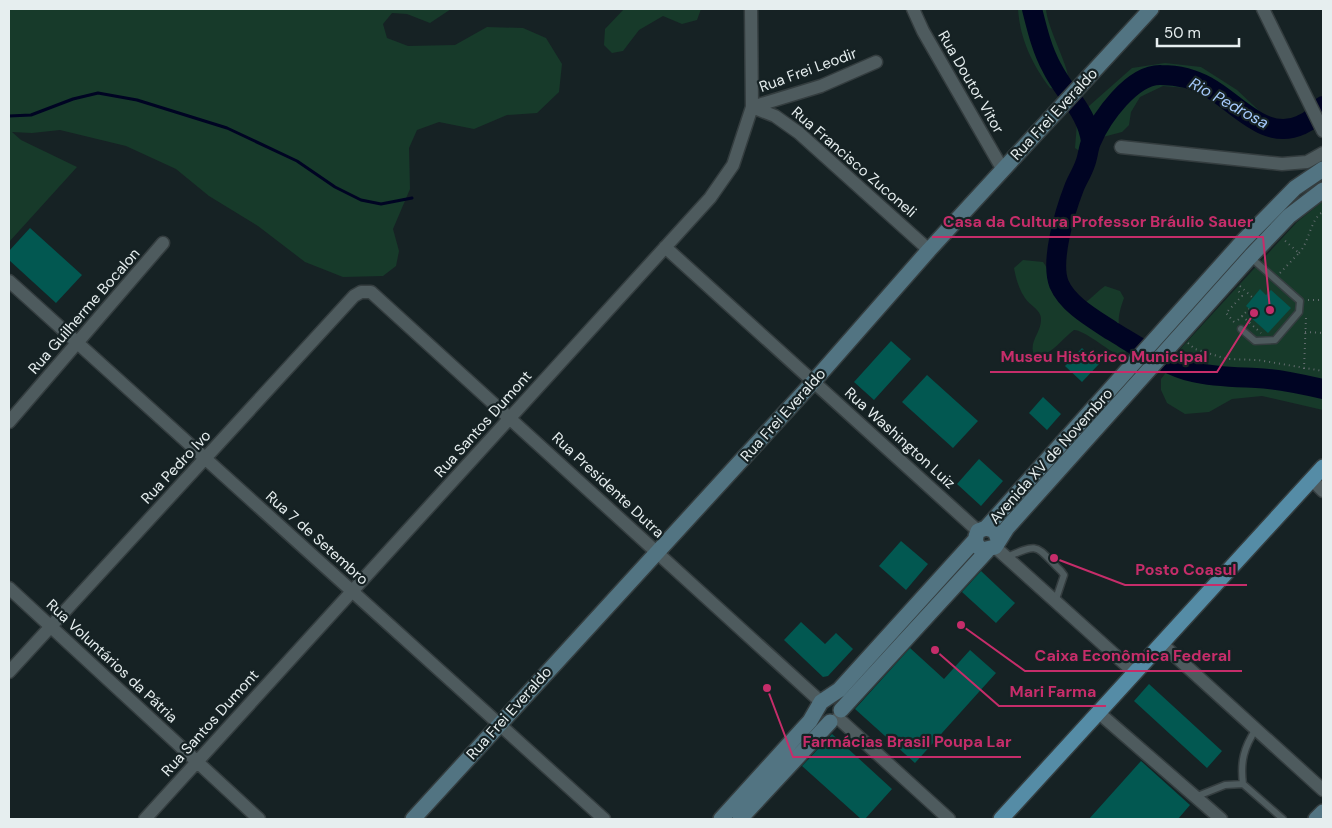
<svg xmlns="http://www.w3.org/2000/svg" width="1332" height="828" font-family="'DM Sans',sans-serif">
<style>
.green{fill:#173a2a}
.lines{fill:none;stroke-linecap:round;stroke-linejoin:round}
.stream{stroke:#000423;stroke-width:3}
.river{stroke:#000423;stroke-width:20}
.building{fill:#025851}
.lane-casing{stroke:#343d3f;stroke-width:9}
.street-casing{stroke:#343d3f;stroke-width:15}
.secondary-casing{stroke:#343d3f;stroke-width:18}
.primary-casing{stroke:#343d3f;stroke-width:18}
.path{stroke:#626c6e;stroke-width:2;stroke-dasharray:1 4;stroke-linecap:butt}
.lane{stroke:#4e5b5e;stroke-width:6}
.street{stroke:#4e5b5e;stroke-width:12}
.secondary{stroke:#527482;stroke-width:15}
.primary{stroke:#558ca6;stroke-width:15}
.labels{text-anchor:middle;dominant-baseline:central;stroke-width:4.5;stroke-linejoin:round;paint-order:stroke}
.street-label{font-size:15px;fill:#e6eeef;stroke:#162224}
.water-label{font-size:16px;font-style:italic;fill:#a5c9fc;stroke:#162224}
.leader{fill:none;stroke:#c62d6a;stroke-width:2}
.callout-dot{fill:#c62d6a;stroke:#162224;stroke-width:2}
.callout-label{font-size:16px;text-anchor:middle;font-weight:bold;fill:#c62d6a;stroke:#162224;stroke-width:4.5;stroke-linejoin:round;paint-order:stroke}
</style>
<rect width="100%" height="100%" fill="#162224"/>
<path class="green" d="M9,9h442l-21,14 -23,-9 -15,-1 -9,11 4,14 21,8 47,-1 32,-18 36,1 23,10 16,26 -3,28 -22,21 -30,2 -33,14 -35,-7 -22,8 -8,18 1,41 -17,40 6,22 -3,15 -13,10 -40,1 -38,-15 -47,-36 -49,-30 -33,-27 -50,-23 -66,-16 -28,3 -20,-1 9,8 56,27 -68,75z
M624,9h77l-4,11 -15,4 -19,-8 -24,14 -16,21 -11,2 -8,-8 1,-16z
M1018,9h28c1,18 23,58 22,69 -1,7 -4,9 -9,12l-9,-2c-18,-24 -30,-49 -32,-79z
M1165,63l36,4 36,23 33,31 12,4 4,6 -8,7 -17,-5 -37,-23 -25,-21 -36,-3 -23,11 -9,15 -2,13 -7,7 -23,6 -18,14 -6,-4 2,-25 12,-17 43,-38z
M1323,201v209l-61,-14 -30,3 -23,13 -24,2 -18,-11 -6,-13v-11l14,-18 -4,-2 126,-137z
M1023,260l20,2c6,8 4,10 6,19 3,14 13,20 24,28 14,-5 21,-15 32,-23l15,5 4,7c-11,30 -2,28 2,55l-7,3c-11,-6 -35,-26 -45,-26 -12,9 -22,24 -38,28 -10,-14 5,-24 5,-38 1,-10 -11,-14 -16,-22 -6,-9 -9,-19 -11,-30z"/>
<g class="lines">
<path class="stream" d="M9,116l22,-1 42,-16 25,-6 39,7 90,28 70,33 38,26 26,13 20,4 31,-6"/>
<path class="river" d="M1032,9c5,20 10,41 20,59 13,26 36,45 39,74
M1323,106c-4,8 -13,15 -22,19 -36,17 -65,-23 -93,-38 -14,-8 -30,-12 -47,-12 -29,-1 -60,43 -70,67 -3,7 -3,15 -6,22 -3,9 -8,16 -11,24 -9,23 -24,73 -15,96 9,21 35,35 53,47 22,13 56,36 81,41 21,5 41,5 63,6 23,1 45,6 67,11"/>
</g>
<path class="building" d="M30,228l52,47 -26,28 -47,-43v-9z
M1260,289l6,6 5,-5 20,18 -23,25 -20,-18 4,-4 -6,-5z
M891,341l20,18 -37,41 -20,-18z
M1082,348l17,16 -17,18 -17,-16z
M927,375l51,46 -25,27 -51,-46z
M1043,397l18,17 -14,16 -18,-17z
M979,459l24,22 -22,25 -24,-22z
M901,541l27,23 -22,26 -27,-24z
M981,571l34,32 -19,20 -34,-31z
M801,622l24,22 11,-11 17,16 -25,27 -5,1 -39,-37z
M910,648l34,31 26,-29 26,23 -81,90 -60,-54z
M1149,684l73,67 -15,17 -73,-67z
M832,734l60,55 -27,30h-4l-59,-53z
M1141,761l49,44 -12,14h-89z"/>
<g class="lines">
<defs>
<path id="lane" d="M1241,329l14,12 20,-1 24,-28 1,-11 -50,-44
M1007,557c34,-15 28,-11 54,14l3,4 -9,27
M1256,729c-12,18 -16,33 -13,55l40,35
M1195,797l30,-12 18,-1"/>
<path id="street" d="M913,9l10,22 80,139
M1263,9l60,122
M752,107l23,9 24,17 130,117
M752,107l69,-21 55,-24
M1121,147l161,17 25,-2 16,-9
M665,247l313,284
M9,281l595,538
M9,422l154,-179
M1312,480l11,11
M995,547l140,126
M9,588l250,231
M1162,644l161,146
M9,672l345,-376 7,-4h10l450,410
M1099,713l122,106
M838,718l111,101
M145,819l565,-621 23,-33 19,-58 -1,-98"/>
<path id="secondary" d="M986,528l257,-287 52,-53 28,-19
M998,539l-3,-8 -9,-3 -8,3c-4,8 -3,14 4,19l13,-3 12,-19 243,-271 39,-41 34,-26
M841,710l146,-159
M413,819l401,-438 115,-131 222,-241
M721,819l89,-98 11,-19 18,-12 136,-150
M740,819l90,-97
M1316,819l7,-7"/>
<path id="primary" d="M1001,819l322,-352"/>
</defs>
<use href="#lane" class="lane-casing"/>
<use href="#street" class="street-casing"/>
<use href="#secondary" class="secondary-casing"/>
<use href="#primary" class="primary-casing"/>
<path class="path" d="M1299,253c11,-12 11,-34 24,-41
M1280,273l19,-20 -16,-14
M1240,286l13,12
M1308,300h15
M1242,316l19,17
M1238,320l11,-11
M1234,322l-8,-9 16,-17 -5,-7
M1305,332l18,1
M1188,343l7,6 32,10 31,1 65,11
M1304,369l2,-52"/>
<use href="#lane" class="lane"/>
<use href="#street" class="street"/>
<use href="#secondary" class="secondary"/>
<use href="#primary" class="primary"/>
</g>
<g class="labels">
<g class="street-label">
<text transform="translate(808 70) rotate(-20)">Rua Frei Leodir</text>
<text transform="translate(971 82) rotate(60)">Rua Doutor Vitor</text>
<text transform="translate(1054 114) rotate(-47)">Rua Frei Everaldo</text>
<text transform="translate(854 162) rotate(41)">Rua Francisco Zuconeli</text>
<text transform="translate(84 311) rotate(-49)">Rua Guilherme Bocalon</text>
<text transform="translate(783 415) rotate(-48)">Rua Frei Everaldo</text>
<text transform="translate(483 424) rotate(-48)">Rua Santos Dumont</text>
<text transform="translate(900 438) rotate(42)">Rua Washington Luiz</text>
<text transform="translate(1051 456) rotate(-48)">Avenida XV de Novembro</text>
<text transform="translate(176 467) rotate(-47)">Rua Pedro Ivo</text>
<text transform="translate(608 485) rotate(43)">Rua Presidente Dutra</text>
<text transform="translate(317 538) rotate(42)">Rua 7 de Setembro</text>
<text transform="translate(112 661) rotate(43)">Rua Voluntários da Pátria</text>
<text transform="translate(509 713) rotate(-48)">Rua Frei Everaldo</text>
<text transform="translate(210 723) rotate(-48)">Rua Santos Dumont</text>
</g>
<g class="water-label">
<text transform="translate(1229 103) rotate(29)">Rio Pedrosa</text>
</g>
</g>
<path class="leader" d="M1270 310L1263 237H932M1254 313L1217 372H990M1054 558L1125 585H1247M961 625L1025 671H1242M935 650L999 706H1106M767 688L793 757H1021"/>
<g class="callout-dot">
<circle cx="1270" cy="310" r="5"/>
<circle cx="1254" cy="313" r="5"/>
<circle cx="1054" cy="558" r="5"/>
<circle cx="961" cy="625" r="5"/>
<circle cx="935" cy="650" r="5"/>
<circle cx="767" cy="688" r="5"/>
</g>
<g class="callout-label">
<text x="1098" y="227">Casa da Cultura Professor Bráulio Sauer</text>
<text x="1104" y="362">Museu Histórico Municipal</text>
<text x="1186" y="575">Posto Coasul</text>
<text x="1133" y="661">Caixa Econômica Federal</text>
<text x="1053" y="697">Mari Farma</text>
<text x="907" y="747">Farmácias Brasil Poupa Lar</text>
</g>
<rect width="1332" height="828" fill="none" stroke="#e6eeef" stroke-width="20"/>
<path d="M1157 38v8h82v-8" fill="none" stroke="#e6eeef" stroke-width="2.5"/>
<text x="1164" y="38" font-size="15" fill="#e6eeef" stroke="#162224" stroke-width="4" paint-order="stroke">50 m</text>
</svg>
